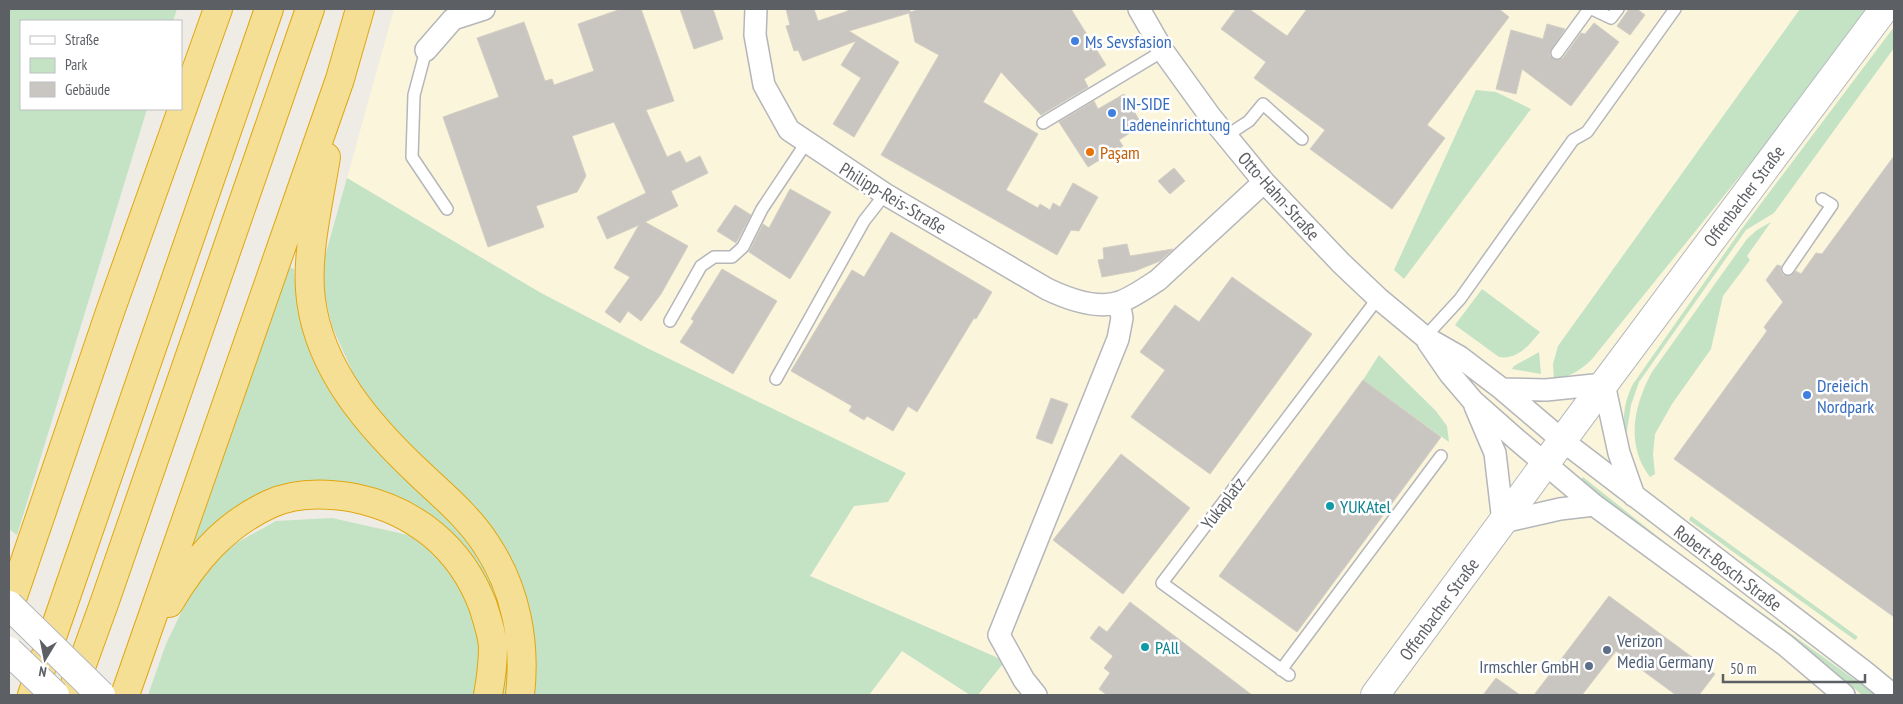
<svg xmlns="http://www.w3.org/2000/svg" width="1903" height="704" font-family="'PT Sans Narrow',sans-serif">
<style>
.commercial{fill:#fbf5dc}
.green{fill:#c3e3c4}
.building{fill:#c9c6c2;stroke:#d2cec3}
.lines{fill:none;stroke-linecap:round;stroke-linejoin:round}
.lane-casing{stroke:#b5b6ba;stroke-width:14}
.street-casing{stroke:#b5b6ba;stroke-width:24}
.secondary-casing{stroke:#b6b8bd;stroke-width:30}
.highway-casing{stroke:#e1a611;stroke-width:30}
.lane{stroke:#fff;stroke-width:11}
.street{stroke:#fff;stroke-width:21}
.secondary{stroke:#fff;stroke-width:28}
.highway{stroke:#f5df94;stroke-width:28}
.secondary-bridge-casing{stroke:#b6b8bd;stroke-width:30;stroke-linecap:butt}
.secondary-bridge{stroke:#fff;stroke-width:28}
.shop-dot{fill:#3f7fe0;stroke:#fff;stroke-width:2}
.food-dot{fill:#e8710a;stroke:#fff;stroke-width:2}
.culture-dot{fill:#0f9aa8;stroke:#fff;stroke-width:2}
.service-dot{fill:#5c6f8a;stroke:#fff;stroke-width:2}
.labels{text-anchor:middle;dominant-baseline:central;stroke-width:5;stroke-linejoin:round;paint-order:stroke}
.shop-label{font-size:18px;fill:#366cbe;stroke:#fff;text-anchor:start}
.food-label{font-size:18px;fill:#c56008;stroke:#fff;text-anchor:start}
.street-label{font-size:18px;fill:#5c5f64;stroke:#fff}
.culture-label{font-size:18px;fill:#0d838f;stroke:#fff;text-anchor:start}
.service-label{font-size:18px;fill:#4e5e75;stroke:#fff;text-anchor:start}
</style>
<rect width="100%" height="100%" fill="#eeece4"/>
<path class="commercial" d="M394,9h1500v686h-916l27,-34 -195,-85 44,-70 34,-4 -241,-154 -106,-55 -194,-115z
M902,651l68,44h-101z"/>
<path class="green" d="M9,9h168l-4,12h-152v88h126l-130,426 -8,-6z
M1800,9h71l-46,62 -233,288c-12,12 -21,17 -38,21l-1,-16 5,-18z
M1894,27v21l-120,165 -28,17 -107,152 -8,23 -5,32c-4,-19 -2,-35 7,-53l108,-154z
M1476,90l20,2 35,17 -127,170 -10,-9z
M347,178l194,115 106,55 259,125 -18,29 -34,4 -44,70 195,85 -27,34h-8l-68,-44 -33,44h-721l18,-51 25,-52 31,-41 54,-30 56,-3 76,17 19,-15 -94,-33 -142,64 98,-284 5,2c2,30 6,61 18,89 28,63 78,107 126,153l17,-13 -55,-57 -44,-61 -24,-54 -12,-52z
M1771,222l-24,34 3,4 -27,36 -12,53 -39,55 -17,30 -2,20 2,20 -5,3c-25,-33 -16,-72 2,-105l95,-133 10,-9z
M1482,289l58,43c-11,13 -22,28 -41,25l-44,-32z
M1539,352l2,22 -29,-5 2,-3z
M1379,355l57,56 11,15 2,16 -86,-62z
M1583,477l89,71 204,147h-14l-36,-31 -247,-181z
M1691,516l167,121 -3,3 -166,-120z"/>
<path class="building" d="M621,9h20l33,92 -28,9 21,47 13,-6 6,12 14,-7 8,17 -37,18 7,15 -33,16 43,24 -27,48 -20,27 -13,-10 -8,12 -15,-11 25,-35 -16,-9 25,-43 -32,14 -10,-22 49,-24 -32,-71 -42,14 14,40 -9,16 -41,14 8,21 -56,20 -45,-130 56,-20 -22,-59 47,-16 21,59 7,-2 2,6 40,-14 -16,-47z
M680,9h33l10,30 -29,10z
M786,9h28l4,12 30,-10 -1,-2h63v3l11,-3h150l35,56 -22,14 4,8 -47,28 -40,-43 -18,30 55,32 -32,56 32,18 2,-4 10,6 3,-7 7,4 13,-24 25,14 -19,34 -8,-1 -14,25 -176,-100 58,-100 -24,-13 -6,-29 -60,18 50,31 -45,75 -21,-13 28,-46 -20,-13 15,-24 -53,20 -5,-11 -4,1 -8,-25 4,-1z
M1236,9h13l38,27 20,-27h192l10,8 -82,108 18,13 -53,71 -82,-60 15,-19 -71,-52 12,-16 -45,-33z
M1629,9h8l8,6 -15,20 -13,-9z
M1594,23l25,19 -48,64 -49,-37 -6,25 -20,-5 15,-59 32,9 4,-15 18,5 -15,23v4l7,4 6,-2 18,-25 4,1z
M1124,94l18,31 -23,15 4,6 -35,21 -29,-45 35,-21 4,8z
M1894,156v461l-220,-158 93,-128 -3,-4 19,-25 -17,-22 11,-15 4,1v6l2,3 8,1 5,-5 5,3 15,-21 6,1z
M1174,168l11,13 -15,13 -12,-13z
M790,189l41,23 -41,67 -41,-27 14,-28 6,4z
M735,205l16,10 -15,28 -19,-12z
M891,232l101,60 -16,27 -2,-1 -57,94 -9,-6 -15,25 -26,-15 -3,4 -15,-9 3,-5 -61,-35 61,-101 12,7z
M1127,244l3,12 43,-7 -13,12 -25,10 -33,6 -4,-17 6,-1 -1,-11z
M722,269l55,32 -44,73 -53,-32 14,-21 -3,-2z
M1232,277l80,57 -102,140 -79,-57 34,-47 -25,-18 35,-47 24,17z
M1363,380l78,57 -144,195 -78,-56z
M1051,398l17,6 -16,40 -16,-6z
M1121,454l69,54 -67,86 -70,-54z
M1609,596l106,78 -16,21h-23l-60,-44 -34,44h-48z
M1130,602l122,93h-145l-8,-6 11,-16 -6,-5 9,-12 -23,-18 9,-12 8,6z
M1496,678l24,17h-37z"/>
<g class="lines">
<defs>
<path id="lane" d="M1592,9l19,9 7,-9
M426,50l-12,45 -2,62 35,52
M1557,53l32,-44
M1043,123l120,-72
M1226,136l23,-15 14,-17 39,35
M1788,269l44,-64 -10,-6
M670,321l31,-55 13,-9h18l11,-10 19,-38 44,-66
M1425,337l35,-38 113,-159 14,-8 88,-123
M776,379l88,-158 21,-27
M1281,670l160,-214
M1289,675l-127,-92 216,-285"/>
<path id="street" d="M756,9l-1,26 9,50 25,45 96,64 162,95c21,10 50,21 73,13 13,-5 26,-14 38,-22l106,-98
M1139,9l24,42 47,65 54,66 77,81 37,35 47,39 35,20 42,32 61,52 302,231 28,23
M426,50l27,-31 31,-10
M1428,342l22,32 23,27 43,38 78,66 191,140 59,50
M1502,389l44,1 58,-6 15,69 15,43
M1475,406l20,47 8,69 57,-13 34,-4
M1036,695l-12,-15 -25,-45 119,-296 4,-21 -3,-16"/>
<path id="secondary" d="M1375,695l229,-311 280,-375"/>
<path id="highway" d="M326,157c-7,44 -21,100 -15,143 9,70 58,126 108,173 23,22 49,43 67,71 30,45 40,98 34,151
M169,603c25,-42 55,-78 101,-99 26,-12 57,-11 85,-6 61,13 106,50 128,108 4,13 9,27 10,40 0,17 -2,33 -5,49
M9,608l102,-299 107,-300
M32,695l237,-686
M71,695l34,-94 205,-592
M125,695l215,-616 20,-70"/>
</defs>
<use href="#lane" class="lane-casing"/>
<use href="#street" class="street-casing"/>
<use href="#secondary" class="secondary-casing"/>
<use href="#highway" class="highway-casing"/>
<use href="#lane" class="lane"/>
<use href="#street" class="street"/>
<use href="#secondary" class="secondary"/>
<use href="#highway" class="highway"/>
<defs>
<path id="secondary-bridge" d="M9,605l92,90
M9,651l46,44"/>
</defs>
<use href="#secondary-bridge" class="secondary-bridge-casing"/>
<use href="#secondary-bridge" class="secondary-bridge"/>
</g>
<g class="shop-dot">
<circle cx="1075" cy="41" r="5"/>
<circle cx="1112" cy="113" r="5"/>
<circle cx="1807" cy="395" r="5"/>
</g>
<circle class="food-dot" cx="1090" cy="152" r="5"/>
<g class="culture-dot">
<circle cx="1330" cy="506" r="5"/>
<circle cx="1145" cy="647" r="5"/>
</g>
<g class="service-dot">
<circle cx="1607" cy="650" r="5"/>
<circle cx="1589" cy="666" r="5"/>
</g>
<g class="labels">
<g class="shop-label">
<text x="1085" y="41">Ms Sevsfasion</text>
<text x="1122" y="103">IN-SIDE<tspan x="1122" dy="21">Ladeneinrichtung</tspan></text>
<text x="1817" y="385">Dreieich<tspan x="1817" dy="21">Nordpark</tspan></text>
</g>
<g class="food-label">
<text x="1100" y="152">Paşam</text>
</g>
<g class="street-label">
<text transform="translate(1279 196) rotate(48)">Otto-Hahn-Straße</text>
<text transform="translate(1744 196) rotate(-53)">Offenbacher Straße</text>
<text transform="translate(893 198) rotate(31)">Philipp-Reis-Straße</text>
<text transform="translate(1223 503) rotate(-53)">Yukaplatz</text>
<text transform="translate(1728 568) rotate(37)">Robert-Bosch-Straße</text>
<text transform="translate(1439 609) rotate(-54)">Offenbacher Straße</text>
</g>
<g class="culture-label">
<text x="1340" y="506">YUKAtel</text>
<text x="1155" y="647">PAll</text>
</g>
<g class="service-label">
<text x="1617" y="640">Verizon<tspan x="1617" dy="21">Media Germany</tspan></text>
<text x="1579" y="666" text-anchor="end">Irmschler GmbH</text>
</g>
</g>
<rect width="1903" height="704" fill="none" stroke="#5c5f64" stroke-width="20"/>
<rect x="20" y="20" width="162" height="90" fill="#ffffff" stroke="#bebfc1"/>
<rect x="30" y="36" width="25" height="8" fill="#ffffff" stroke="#bebfc1"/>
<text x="65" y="45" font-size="15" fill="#5c5f64">Straße</text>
<rect x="30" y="58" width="25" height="15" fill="#c3e3c4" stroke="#bebfc1"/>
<text x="65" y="70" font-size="15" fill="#5c5f64">Park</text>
<rect x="30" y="82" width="25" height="15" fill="#c9c6c2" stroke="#bebfc1"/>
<text x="65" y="95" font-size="15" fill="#5c5f64">Gebäude</text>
<g transform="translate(45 659) rotate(190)" stroke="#ffffff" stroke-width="4" paint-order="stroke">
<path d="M0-4L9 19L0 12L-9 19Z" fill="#5c5f64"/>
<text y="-8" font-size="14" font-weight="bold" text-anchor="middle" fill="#5c5f64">N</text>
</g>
<path d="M1723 674v8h142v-8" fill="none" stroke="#5c5f64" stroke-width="2.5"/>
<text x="1730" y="674" font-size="15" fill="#5c5f64" stroke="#ffffff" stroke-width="4" paint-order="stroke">50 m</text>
</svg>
